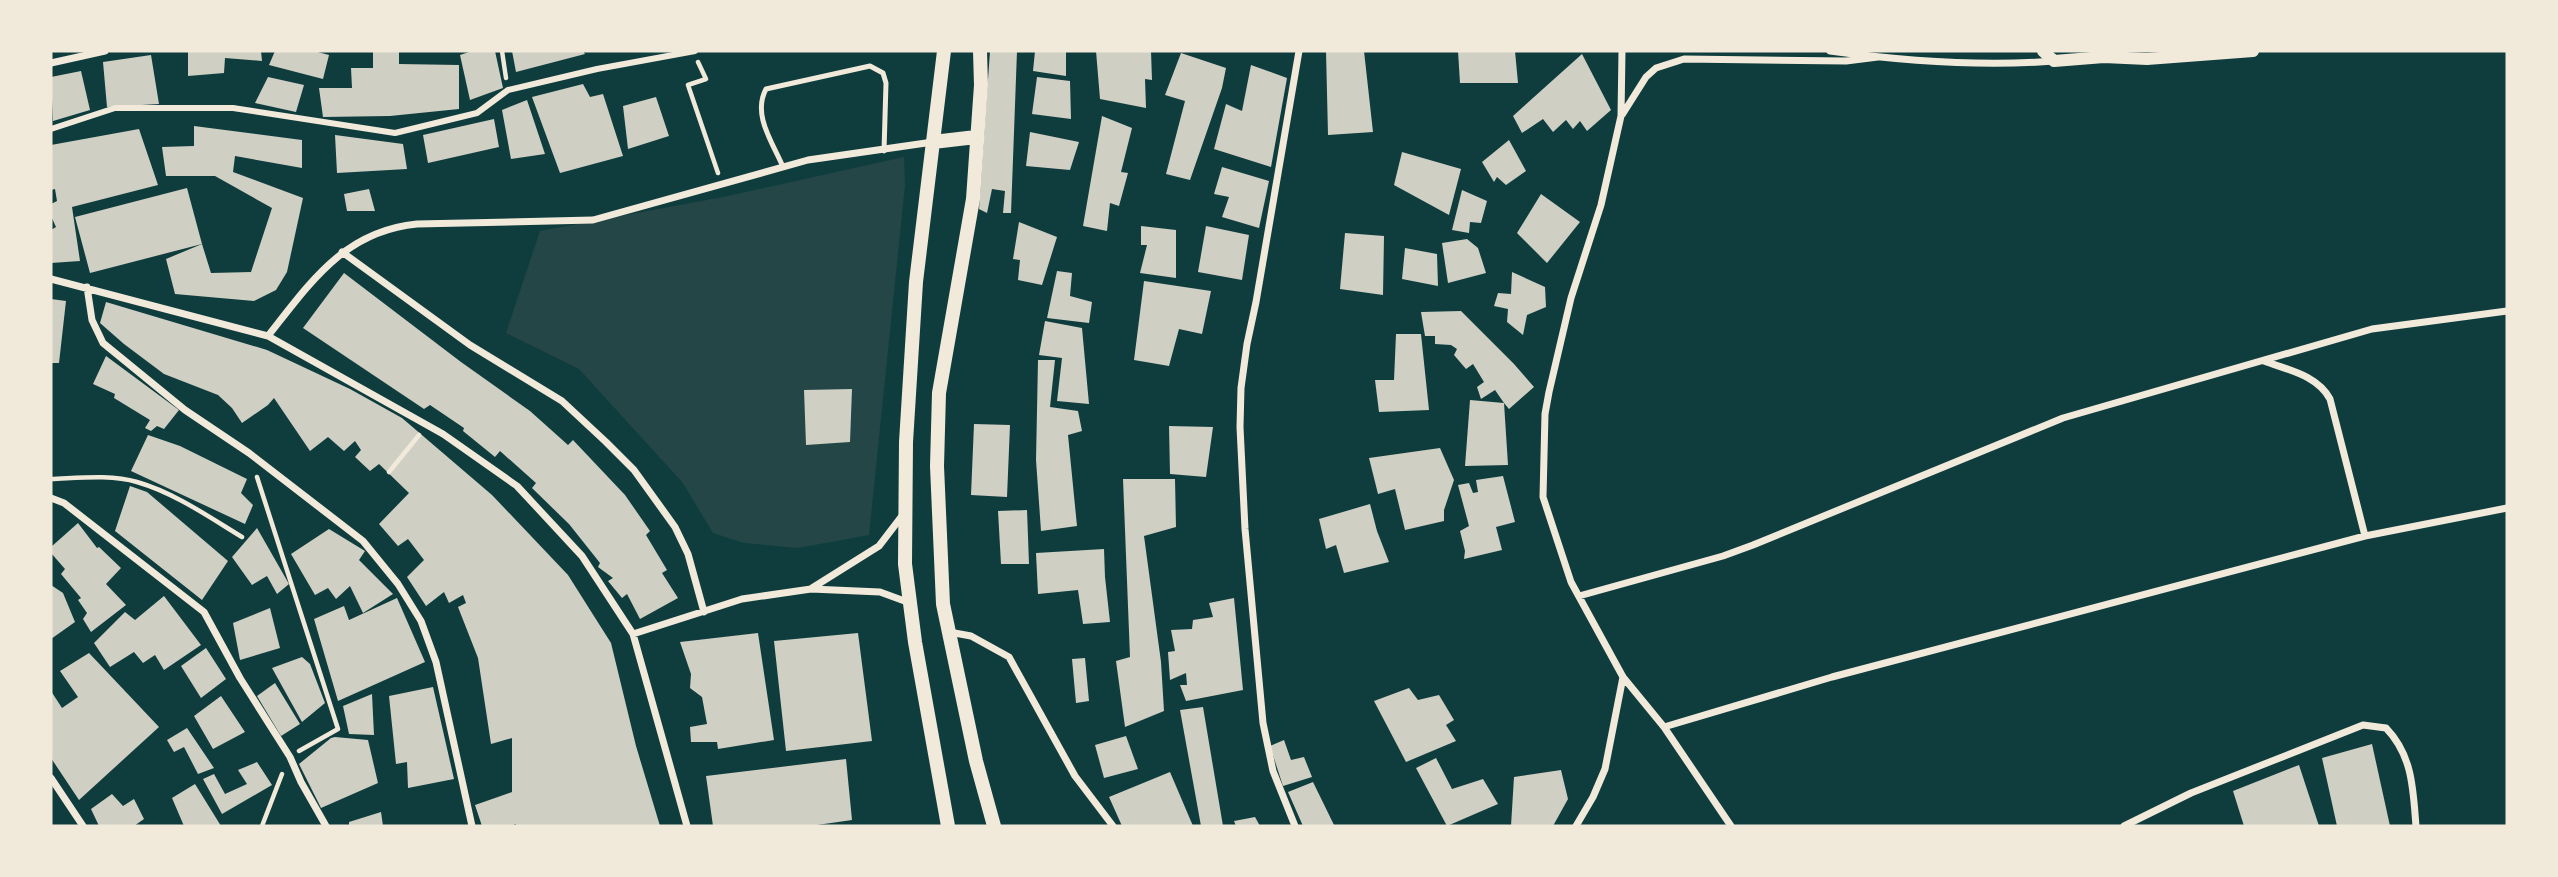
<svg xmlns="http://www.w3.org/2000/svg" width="2558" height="877" font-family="'DejaVu Sans',sans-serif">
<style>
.green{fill:#244646}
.building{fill:#cfcfc3}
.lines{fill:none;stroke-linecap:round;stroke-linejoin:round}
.path{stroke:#f1e9da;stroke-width:4.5}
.service{stroke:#f1e9da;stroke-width:5}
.pedestrian{stroke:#f1e9da;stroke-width:6}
.minor{stroke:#f1e9da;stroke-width:7}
.tertiary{stroke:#f1e9da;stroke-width:12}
.secondary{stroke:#f1e9da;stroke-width:14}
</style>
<rect width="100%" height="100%" fill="#0f3d3e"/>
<path class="green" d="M904,157l1,28 -36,350 -71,13 -54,-5 -31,-10 -30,-50 -104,-114 -73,-36 34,-102 183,-34z"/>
<path class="building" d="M188,51h73l1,10 -37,-3 -1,15 -36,3z
M275,51h39l15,4 -6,24 -54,-14z
M373,51h26v13l60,1v44l-69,7 -67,1 -4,-29h33l-1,-20h22z
M472,51h23l8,37 -33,12 -10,-45z
M512,51h71l2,3 -69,18z
M990,51h27l-6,162h-8l2,-22 -13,-2 -5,24 -8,-4z
M1035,51h31v25l-33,-5z
M1096,51h55l1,29 -7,-1 1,29 -46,-9z
M1326,51h38l9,81 -45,3z
M1458,51h57l3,32h-58z
M1181,53l45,15 -4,20 -32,92 -24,-6 19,-73 -20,-6z
M1582,54l29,56 -24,21 -7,-10 -7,8 -7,-9 -13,12 -10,-13 -21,14 -9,-17z
M151,55l8,49 -52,3 -4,-45z
M1251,65l36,13 -16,89 -57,-18 12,-45 16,7z
M81,71l9,39 -37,11 -2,-44z
M268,77l36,8 -8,27 -41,-9z
M1037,77l33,4 1,38 -39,-5z
M583,84l7,13 13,-3 20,62 -63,17 -28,-76z
M656,97l13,39 -41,13 -5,-43z
M527,100l18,54 -34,5 -9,-49z
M1102,116l30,12 -11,44 7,1 -9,33 -9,-3 -3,28 -24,-5z
M494,119l5,28 -71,16 -5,-28z
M194,126l108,14v28l-67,-12 -2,16 70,26 -16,74 -11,18 -22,11 -79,-7 -9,-35 36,-15 9,29 40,-1 21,-64 -57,-32h-49l-4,-29 32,-1z
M139,129l19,56 -86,22 8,54 -29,2v-33l5,-3 -5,-11v-12l6,-3 -2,-12 -4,1v-45z
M1030,132l49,10 -9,28 -44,-4z
M335,135l68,9 4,25 -70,4z
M1509,140l17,31 -20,14 -9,-8 -3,5 -12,-20z
M1402,152l59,17 -12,46 -55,-30z
M1222,167l47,14 -10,47 -37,-11 7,-20 -15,-3z
M187,188l15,56 -112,29 -15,-56z
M369,189l6,22h-28l-3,-17z
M1462,190l25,11 -6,22 -11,-1 -1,11 -17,-3z
M1541,194l39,28 -33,41 -30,-30z
M1019,222l38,15 -15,48 -24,-5 2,-20 -7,-1z
M1141,226l35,4v48l-36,-5 7,-28h-6z
M1206,226l43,9 -7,45 -44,-8z
M1345,233l39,3 -1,59 -43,-6z
M1467,239l11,9 8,25 -38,10 -6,-40z
M1405,248l32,6 1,32 -36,-7z
M1057,271l15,2 -2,23 22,6 -3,21 -42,-5z
M1512,272l33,15 1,20 -19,8 -4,20 -16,-13 1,-13 -14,-3 4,-13 13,1z
M344,273l117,89 69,49 38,34 5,-5 52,55 25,36 -4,4 21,35 -5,3 16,25 -38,21 -13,-25 -5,4 -14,-17 5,-3 -15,-11 2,-4 -31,-39 -37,-36 4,-5 -36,-32 -5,6 -32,-26 1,-3 -34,-23 -6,4 -121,-81z
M1144,281l67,10 -9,43 -23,-5 -10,37 -35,-6z
M51,299l15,2 -7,62h-8z
M106,302l161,48 83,39 52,29 90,77 76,80 43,68 25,103 24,80h-144v-2l-6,2h-28l-7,-21 37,-13v-54l-21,6 -13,-86 -20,-51 8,-4 -3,-8 -14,8 -5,-11 -18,14 -19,-29 17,-17 -16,-21 -10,7 -19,-22 30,-31 -30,-29 -9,7 -15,-14 6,-7 -6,-9 -11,10 -16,-14 -18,14 -36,-53 -6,7 -26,18 -10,-15 -14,-13 -54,-21 -40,-30 -24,-21z
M1461,311l53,53 20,23 -25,22 -5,-6 4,62 -43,1 5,-66 34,3 -9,-13 -14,9 -4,-12 7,-5 -11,-18 -7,5 -12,-14 3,-6 -6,-4 -16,-1v-8h-10l-4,-24z
M1045,321l37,7 7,76 -32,-3 5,-43 -23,-3z
M1396,334h25l8,76 -50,2 -4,-32h19z
M106,356l73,54 -15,19 -7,-3 -6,5 -6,-3 5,-8 -36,-22 1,-4 -22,-10z
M1038,360h17l-5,47 28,4 4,20 -14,4 9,91 -36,5 -5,-71z
M852,389l-2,53 -44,3 -2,-55z
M974,424l36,1 -3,72 -36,-2z
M1169,426l44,1 -7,50 -36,-3z
M148,435l32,11 67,33 -6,14 12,12 -8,19 -114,-53z
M1440,448l14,32 -10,30v11l-39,9 -10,-41 -17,5 -9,-36z
M1503,476l12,46 -19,5 6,23 -38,9 1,-8 -5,-20 9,-5 -11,-41 11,-2 4,10 5,-1 -2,-12z
M1123,479h52l1,48 -32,9 17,126 3,49 -39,16 -9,-66 14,-4z
M130,486l17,6 81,69 -26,39 -87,-69z
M1370,504l7,27 12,31 -45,11 -8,-28 -10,4 -7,-30z
M1027,510l2,54h-28l-3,-53z
M78,523l19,25 2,-1 22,21 -15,16 20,21 -35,27 -8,-13 4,-6 -9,-13 3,-2 -20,-24 4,-5 -14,-16v-6z
M257,528l32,56 -12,10 -10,-18 -15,9 -20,-28z
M329,529l36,22 -6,9 34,34 -30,19 -13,-27 -14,13 -8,-11 -13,7 -24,-41z
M1104,549l1,28 5,45 -27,2 -5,-34 -40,4 -2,-41z
M51,585l12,8 12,29 -24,17z
M164,596l37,49 -37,25 -9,-15 -12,8 -9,-11 -24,15 -16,-24 31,-31 10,8z
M397,598l28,64 -87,39 -24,-82 30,-13 5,14z
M1234,598l9,92 -57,11 -6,-16h7l-1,-12 -16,7 -2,-28 7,-1 -4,-21 21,-1 1,-9 20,-3 -4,-14z
M270,608l10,40 -40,12 -7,-37z
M758,633l16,107 -56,9 -1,-7h-26l-1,-15 17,-3 -5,-27 -12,-9 1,-14 -11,-32z
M858,633l14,108 -86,10 -12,-110z
M206,648l20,31 -25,19 -20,-32z
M89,653l70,74 -80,73 -28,-42v-67l11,17 16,-11 -18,-26z
M302,657l8,7 15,39 -23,19 -30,-54z
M1085,658l4,43 -13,2 -4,-44z
M275,683l25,41 -19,12 -24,-40z
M433,687l21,92 -46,9 -1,-26 -11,2 -7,-68z
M1409,688l9,12 21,-5 15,25 -8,5 10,16 -50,21 -32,-61z
M372,694l2,41 -25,-1 -6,-28z
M221,696l24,36 -32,17 -19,-33z
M1203,707l20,119h-22l-21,-116z
M187,728l27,40 -16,6 -14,-27 -10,5 -7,-12z
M1126,736l12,33 -34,9 -9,-33z
M335,737l33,3 10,43 -57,25 -22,-44 32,-26z
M1284,740l7,20 13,-3 8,20 -29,9 -13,-40z
M2372,744l18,82h-53l-15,-68z
M1436,758l16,31 31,-10 15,25 -51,22 -31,-58z
M846,759l6,61 -42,6h-97l-7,-50z
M257,762l15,23 -50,29 -19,-35 11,-5 11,20 22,-10 -9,-14z
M2299,765l20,61h-75l-11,-35z
M1561,770l7,29 -15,27h-42l3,-49z
M1170,772l23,54h-71l-13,-29z
M1313,782l21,43 -31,1 -15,-34z
M195,784l26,42h-37l-12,-28z
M112,794l11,12 11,-7 10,20 -10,7h-35l-8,-17z
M381,812l2,14h-34v-4z
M1255,817l5,9h-24l-2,-5z"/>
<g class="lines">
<path class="path" d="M502,51l4,27
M698,62l8,17 -18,6 30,88
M389,472l30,-37
M257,477l81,252 -39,22
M51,479c27,-1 60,-5 86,3 38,11 72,35 105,55
M262,826l20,-52"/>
<path class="service" d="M783,167c-10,-24 -31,-52 -17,-78l104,-23 13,7 3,10 -2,68"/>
<path class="pedestrian" d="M51,129l64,-21h118l162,25 82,-20 31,-23 89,-21 98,-18"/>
<path class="minor" d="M1622,51l-1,65 -20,89 -30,93 -22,94 -4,22 -2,83 28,85 52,95 41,50 67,99
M1830,51c74,10 149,16 224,10
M51,63l54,-12
M1622,115l24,-38 10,-9 28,-9 162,2 32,-4
M342,252l128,93 92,56 44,41 28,28 41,57 13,27 16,58
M51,279l217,57 175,98 74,52 65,70 51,78 54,192
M87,287l5,33 11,23 82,67 64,43 114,88 35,43 23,37 15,41 36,164
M268,336c42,-53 76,-105 149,-112l176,-4 215,-60 125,-18
M2264,361c24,9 53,14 66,38l35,137
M51,498l13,5 140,109 36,66 50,79 11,25 25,44
M812,588l67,-42 23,-30
M1579,596l144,-40 30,-11 310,-127 309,-89 135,-18
M949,632l22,4 38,21 66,119 38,50
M633,634l109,-35 69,-10 69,3 30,11
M1664,727l168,-50 533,-141 142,-28
M51,778l32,48
M1295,826l-22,-55 -10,-48 -18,-194 -5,-102 1,-39 6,-44 9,-42 43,-251
M1576,826l17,-29 12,-28 18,-92
M2124,826l67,-33 172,-68 23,3c27,28 27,62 30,98"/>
<path class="tertiary" d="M2043,51l11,10 50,-4 43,2 106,-8"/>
<path class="secondary" d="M944,51l-28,231 -10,160 -1,122 10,78 33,184
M980,51l1,34 -8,114 -34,194 -2,73 6,138 33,157 18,65
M933,142l43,-5"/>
</g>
<rect width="2558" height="877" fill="none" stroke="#f1e9da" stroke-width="105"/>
</svg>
